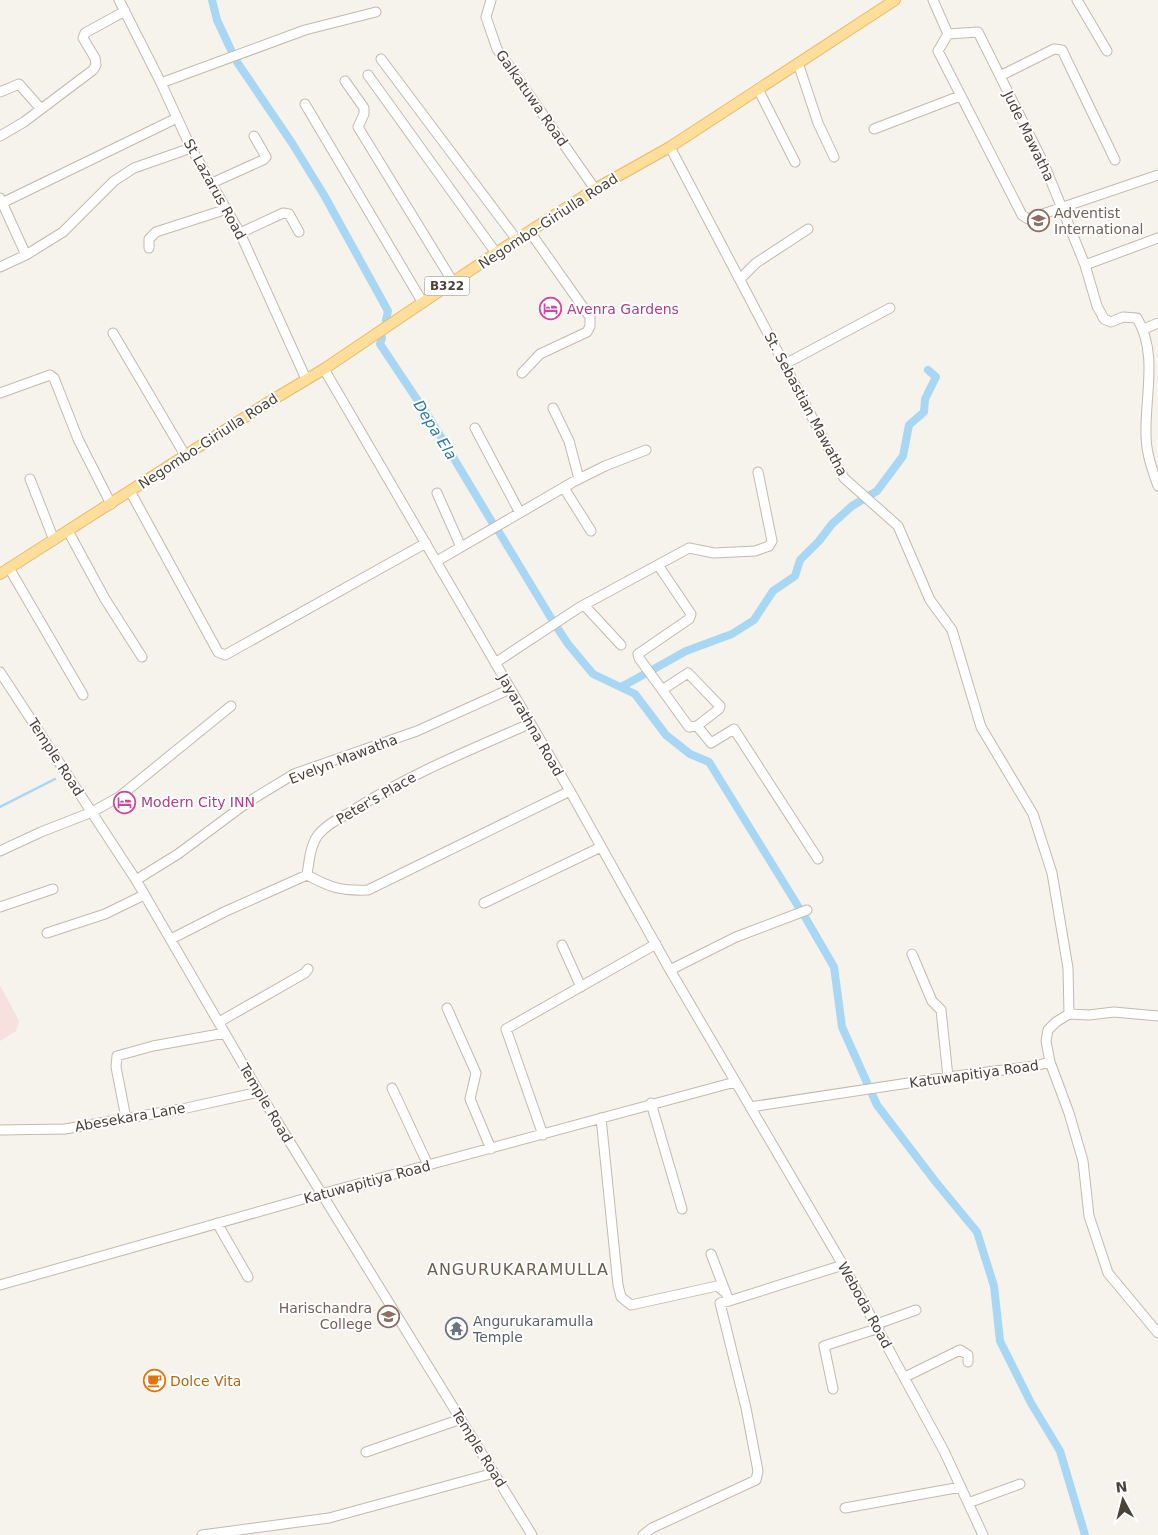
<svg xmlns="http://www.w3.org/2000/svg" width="1158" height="1535" font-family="'DejaVu Sans',sans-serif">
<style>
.medical{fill:#f6e1df}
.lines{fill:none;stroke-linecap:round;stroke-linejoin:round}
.stream{stroke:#a8d7f3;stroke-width:2.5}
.canal{stroke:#a8d7f3;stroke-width:8}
.minor-casing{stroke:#c2baad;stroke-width:11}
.major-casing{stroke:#e7bb69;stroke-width:12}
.minor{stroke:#fff;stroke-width:9}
.major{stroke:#ffde9b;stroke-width:10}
.labels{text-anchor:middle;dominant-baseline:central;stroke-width:4;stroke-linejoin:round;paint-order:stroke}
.shield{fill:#fff;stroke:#817b74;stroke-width:1}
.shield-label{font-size:12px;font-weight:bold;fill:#4b4339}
.street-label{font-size:14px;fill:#4b4339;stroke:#fff}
.education-label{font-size:14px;fill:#785e54;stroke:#fff;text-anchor:start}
.hotel-label{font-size:14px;fill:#b23c85;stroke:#fff;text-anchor:start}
.worship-label{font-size:14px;fill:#5b616d;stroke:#fff;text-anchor:start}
.food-label{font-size:14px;fill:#c56008;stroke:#fff;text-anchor:start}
.water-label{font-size:15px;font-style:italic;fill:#2b79aa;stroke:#fff}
.quarter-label{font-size:16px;letter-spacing:1px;fill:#6e6050;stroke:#fff}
</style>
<rect width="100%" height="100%" fill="#f6f2ec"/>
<path class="medical" d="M0,985l19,36 -3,10 -16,10z"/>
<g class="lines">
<path class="stream" d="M0,807l55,-28"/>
<path class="canal" d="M212,0l5,20 14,30
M237,62l55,81 32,52 64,116 -2,9
M382,338l-2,6 52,78 60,100
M499,532l52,86
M558,629l10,15 25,30 42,20 31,41 24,19 19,8 89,144
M654,669l32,-18 46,-17 22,-14 19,-29 22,-15 5,-16 19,-19 13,-17 20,-18 25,-15 26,-35 6,-31 15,-13 1,-13 11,-22 -8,-7
M621,687l22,-12
M805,917l29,50 8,60 35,78 58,76 42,51 17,54 6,55 31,62 29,48 25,84"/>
<defs>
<path id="minor" d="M119,0l42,83 30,65 49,85 66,146
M491,0l-5,17 11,32 98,140
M933,0l15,34 30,-2 66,132 41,101 12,41 7,13 7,3 12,-5 14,1c21,36 8,76 9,116 0,19 6,35 12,52
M1077,0l30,51
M948,34l-10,17 84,164 6,4 130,-44
M381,59l136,181
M798,63l20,60 16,34
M368,75l128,178
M1000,76l54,-27 8,1 53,110
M345,81l19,27v6l-6,13 95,155
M161,83l144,-53 71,-18
M758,89l37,73
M0,92l19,-8 22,25
M305,104l118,199
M874,129l86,-33
M0,136l24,-14 69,-52 3,-5 -1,-7 -12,-20 2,-5 40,-22
M670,147l174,331 54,48 32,74 22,30 29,97 52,87 19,59 16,95 1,46
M212,183l51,-23 3,-3 -12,-21
M0,198l26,57
M2,203l175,-85
M240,233l43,-20 6,1 10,18
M149,248v-9l7,-7 71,-23
M1085,265l73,-27
M0,267l26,-12 37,-23 51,-51 20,-13 57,-20
M740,279l16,-16 52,-34
M1144,329l14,-6
M113,333l72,122
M785,364l105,-56
M324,369l246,422 100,179 173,295 101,186 39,84
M522,373l18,-19 47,-22 3,-6v-9l-60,-85
M0,393l50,-18 4,3 24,61 33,65
M553,408l16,33 10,38
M475,428l45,85
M30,479l24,61
M564,488l27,43
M130,491l88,161 7,3 201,-112
M437,493l24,54
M68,531l37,68 37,58
M437,561l136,-79 32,-16 41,-16
M658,565l33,49 -2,5 -51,35 1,4 50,69 8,-1 22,-17 1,-3 -3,-3 -29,-30 -26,17
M9,568l74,127
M584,605l37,40
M495,663l85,-56 109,-59 25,5 41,-2 14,-5 3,-5 -14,-69
M0,672l136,208 123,212 273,443
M697,726l14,17 23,-14 84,130
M0,851l41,-19 51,-20 27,-15 112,-91
M307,875c24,13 34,16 61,15l202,-99
M136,880l42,-26 70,-52 46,-28 123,-43 93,-42
M484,903l117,-56
M0,907l53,-18
M47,933l58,-19 39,-19
M171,939l53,-27 83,-37c2,-13 3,-29 11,-40 8,-10 20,-16 31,-22 56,-37 119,-62 180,-89
M562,945l19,42
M912,954l20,47 9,9 7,67
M670,970l66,-33 71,-27
M447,1008l29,65 -6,26 21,50
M1158,1016l-44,-4 -25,3 -20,-1 -13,8 -8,8 -2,11 4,21 19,51 14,48 6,55 19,57 50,60
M219,1022l86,-49 3,-4
M392,1088l36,77
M651,1103l31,106
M750,1107l198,-30 87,-11 15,-4
M126,1118l-10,-51 1,-11 36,-10 72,-13
M601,1118l17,167 3,12 10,8 86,-19 9,7
M0,1130l65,-1 117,-20 77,-17
M543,1135l-37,-106 150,-85
M217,1223l31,54
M0,1285l321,-91 414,-112
M729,1301l114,-36
M877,1324l39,-14
M905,1377l55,-27 8,5v7
M833,1389l-9,-43 55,-18
M366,1452l95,-33
M968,1503l52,-19
M845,1508l116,-21
M202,1535l127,-17 165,-45
M643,1535l9,-7 104,-48 2,-9 -12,-63 -26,-105 9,-2 -18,-47"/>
<path id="major" d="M0,574l264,-169 60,-36 172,-116 99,-64 75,-42 225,-147"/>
</defs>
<use href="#minor" class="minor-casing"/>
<use href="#major" class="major-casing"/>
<use href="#minor" class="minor"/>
<use href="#major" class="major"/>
</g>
<defs>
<symbol id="school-ring" viewBox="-11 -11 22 22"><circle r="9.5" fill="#fff" stroke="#8d6e63" stroke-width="1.5"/><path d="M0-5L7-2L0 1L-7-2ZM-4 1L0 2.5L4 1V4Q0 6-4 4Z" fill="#8d6e63"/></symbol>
<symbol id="hotel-ring" viewBox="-11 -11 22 22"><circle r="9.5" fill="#fff" stroke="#d1479c" stroke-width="1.5"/><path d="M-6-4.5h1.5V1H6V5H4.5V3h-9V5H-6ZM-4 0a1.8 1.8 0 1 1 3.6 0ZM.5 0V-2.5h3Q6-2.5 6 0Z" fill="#d1479c"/></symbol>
<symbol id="temple-ring" viewBox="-11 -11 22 22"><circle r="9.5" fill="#fff" stroke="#6b7280" stroke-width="1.5"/><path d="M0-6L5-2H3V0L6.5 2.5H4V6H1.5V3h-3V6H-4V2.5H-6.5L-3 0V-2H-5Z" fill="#6b7280"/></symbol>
<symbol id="cafe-ring" viewBox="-11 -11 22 22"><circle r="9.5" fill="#fff" stroke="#e8710a" stroke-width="1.5"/><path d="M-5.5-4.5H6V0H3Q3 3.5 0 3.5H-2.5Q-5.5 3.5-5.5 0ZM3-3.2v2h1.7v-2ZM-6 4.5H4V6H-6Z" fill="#e8710a"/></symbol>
</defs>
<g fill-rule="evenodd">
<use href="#school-ring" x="1026" y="208" width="25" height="25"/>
<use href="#hotel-ring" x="538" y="296" width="25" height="25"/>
<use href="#hotel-ring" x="112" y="790" width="25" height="25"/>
<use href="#school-ring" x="376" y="1304" width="25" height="25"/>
<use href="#temple-ring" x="444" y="1316" width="25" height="25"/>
<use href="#cafe-ring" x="142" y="1368" width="25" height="25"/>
</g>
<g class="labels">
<rect class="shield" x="424.5" y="276.5" width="45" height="19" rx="4"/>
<g class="shield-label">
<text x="447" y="286">B322</text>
</g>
<g class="street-label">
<text transform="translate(532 98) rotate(55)">Galkatuwa Road</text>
<text transform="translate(1029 136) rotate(64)">Jude Mawatha</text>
<text transform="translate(215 189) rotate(61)">St Lazarus Road</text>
<text transform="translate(548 221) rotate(-33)">Negombo-Giriulla Road</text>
<text transform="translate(806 404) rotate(62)">St. Sebastian Mawatha</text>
<text transform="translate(208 441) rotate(-33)">Negombo-Giriulla Road</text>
<text transform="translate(531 725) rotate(60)">Jayarathna Road</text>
<text transform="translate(56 757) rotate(57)">Temple Road</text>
<text transform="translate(343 759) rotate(-21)">Evelyn Mawatha</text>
<text transform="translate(376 798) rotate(-30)">Peter's Place</text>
<text transform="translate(974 1074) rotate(-8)">Katuwapitiya Road</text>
<text transform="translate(266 1103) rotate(59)">Temple Road</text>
<text transform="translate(130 1117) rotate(-10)">Abesekara Lane</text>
<text transform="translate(367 1182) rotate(-15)">Katuwapitiya Road</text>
<text transform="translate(865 1305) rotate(61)">Weboda Road</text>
<text transform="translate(479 1448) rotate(58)">Temple Road</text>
</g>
<g class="education-label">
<text x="1054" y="213">Adventist<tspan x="1054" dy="16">International</tspan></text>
<text x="372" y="1308" text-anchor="end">Harischandra<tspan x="372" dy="16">College</tspan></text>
</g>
<g class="hotel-label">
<text x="567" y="309">Avenra Gardens</text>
<text x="141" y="802">Modern City INN</text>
</g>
<g class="worship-label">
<text x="473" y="1321">Angurukaramulla<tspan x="473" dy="16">Temple</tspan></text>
</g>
<g class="food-label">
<text x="170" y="1381">Dolce Vita</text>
</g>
<g class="water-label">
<text transform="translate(435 430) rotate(58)">Depa Ela</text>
</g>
<g class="quarter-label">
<text x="518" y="1269">ANGURUKARAMULLA</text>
</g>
</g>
<g transform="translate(1123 1500) rotate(353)" stroke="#ffffff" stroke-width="4" paint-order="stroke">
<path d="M0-4L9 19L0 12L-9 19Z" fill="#4b4339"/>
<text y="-8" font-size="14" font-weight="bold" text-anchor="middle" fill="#4b4339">N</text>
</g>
</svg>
